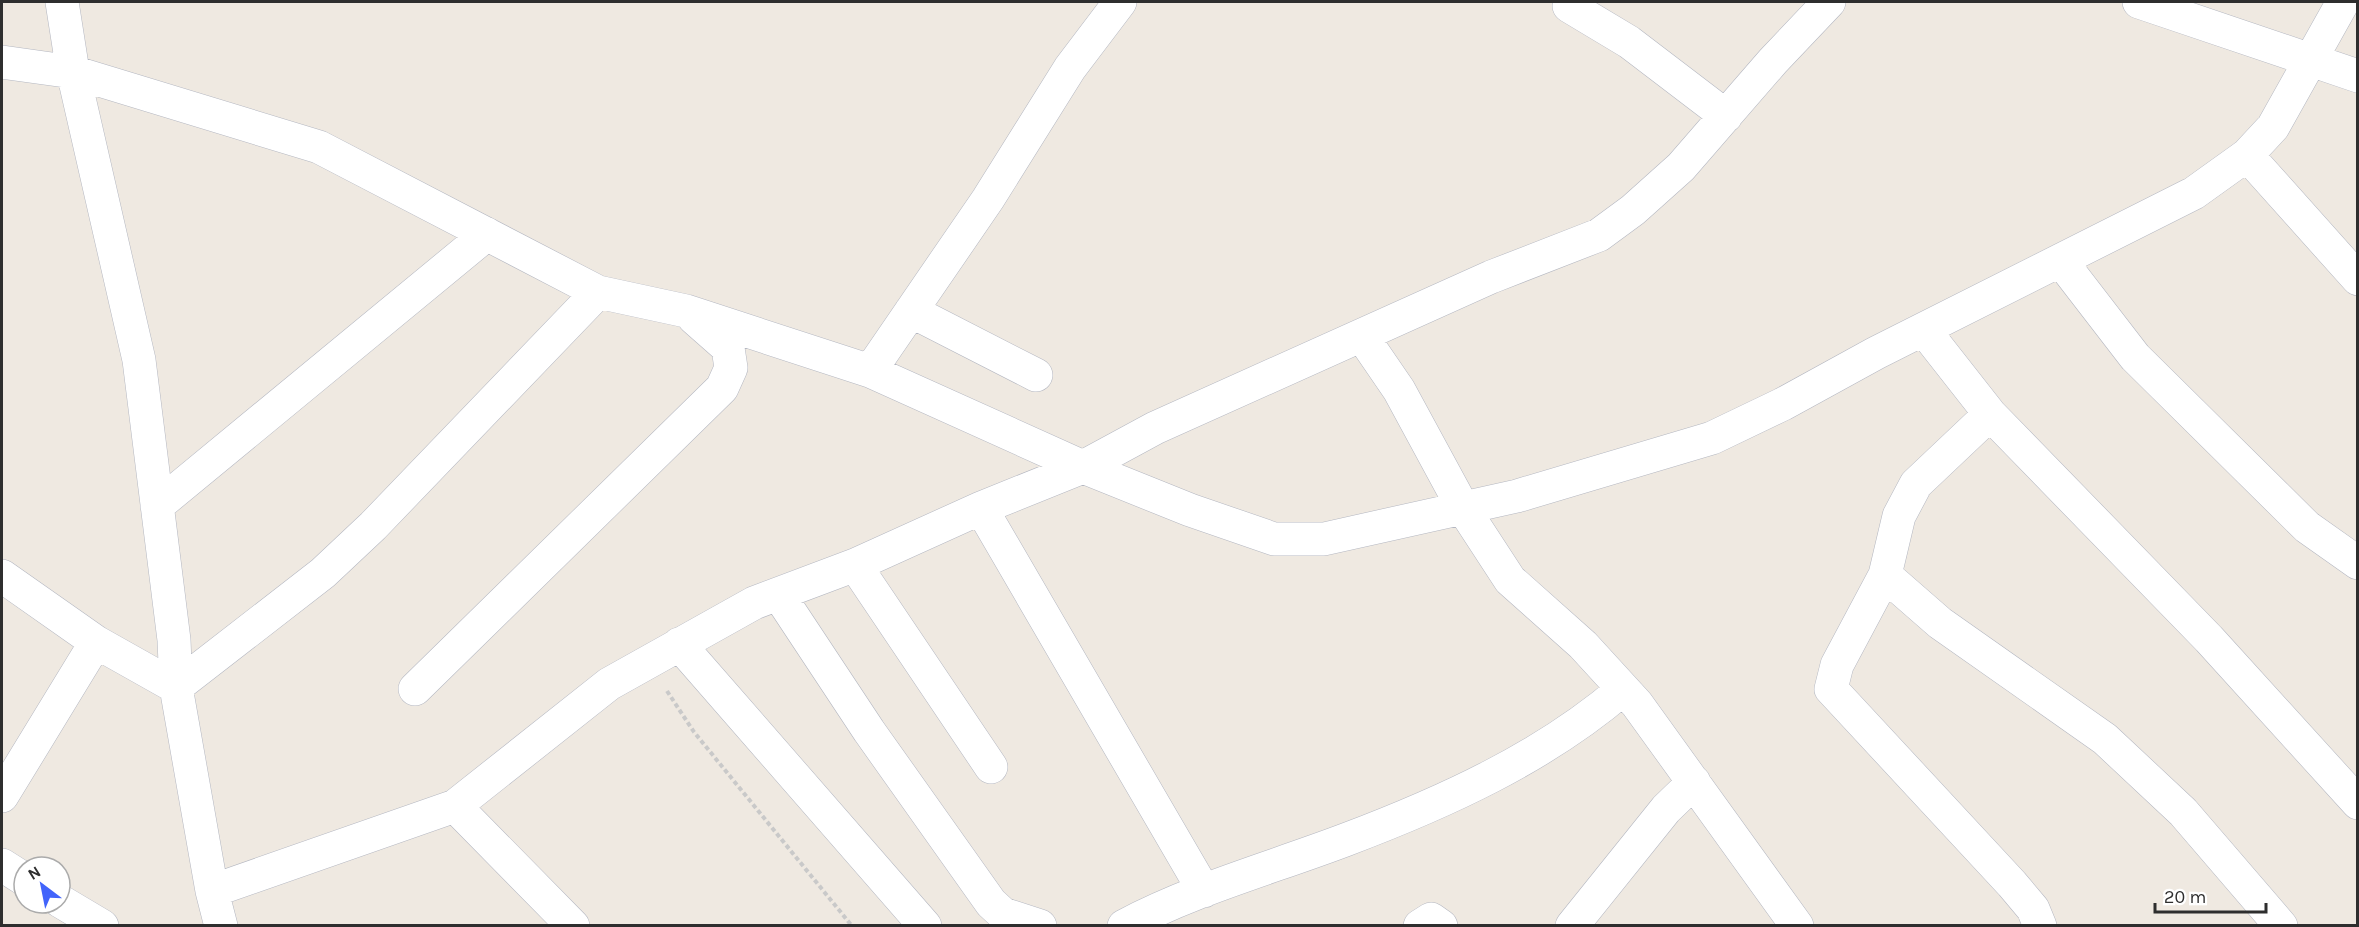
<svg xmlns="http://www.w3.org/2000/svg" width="2359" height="927" font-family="Karla,sans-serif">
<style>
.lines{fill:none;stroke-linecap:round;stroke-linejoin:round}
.minor-casing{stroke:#b4b7c1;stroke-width:34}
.path{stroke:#c9c9c9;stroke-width:4;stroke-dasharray:4.5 3;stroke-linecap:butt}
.minor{stroke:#fff;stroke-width:33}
</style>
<rect width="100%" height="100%" fill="#efe9e1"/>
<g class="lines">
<defs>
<path id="minor" d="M62,2l11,70 66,288 35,280 2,47 36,204 9,35
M2139,2l219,74
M1569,6l60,36 97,74
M2,62l71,10 246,75 279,145 88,19 184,60 213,96 107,43 84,29h50l193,-43 195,-58 71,-34 93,-51 318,-160 53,-38 26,-28 70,-125
M2247,155l111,124
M2061,261l74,96 172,170 51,36
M911,311l125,64
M1924,330l66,84 219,225 149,164
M1362,336l37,54 64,118 47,72 73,65 54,59 160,222
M870,371l118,-172 82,-131 50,-66
M1990,414l-74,70 -17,32 -14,59 -48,90 -6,24 181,195 21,25 7,17
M157,506l330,-272
M981,508l223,383
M855,565l136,202
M1885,575l55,48 165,116 78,73 98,114
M2,576l94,66 -94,154
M779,595l90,136 122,172 12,11 37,12
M96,642l80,45 147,-114 50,-47 225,-234
M679,644l246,282
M415,689l307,-301 9,-20 -3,-20 -34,-30
M455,806l118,120
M2,865l22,14
M212,891l243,-85 154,-122 145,-81 101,-38 126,-57 102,-41 72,-39 336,-151 108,-42 34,-25 48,-43 92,-106 56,-59
M60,901l42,25
M1124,926c70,-37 147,-58 221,-86 98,-37 198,-82 278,-151
M1420,926l11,-7 10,7
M1572,926l94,-117 28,-27"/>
</defs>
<use href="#minor" class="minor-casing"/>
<path class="path" d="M667,691l27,41 158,194"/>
<use href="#minor" class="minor"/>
</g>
<rect width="2359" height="927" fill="none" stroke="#2e2e2e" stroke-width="6"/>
<g transform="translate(42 885) rotate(328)"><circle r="28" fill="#ffffff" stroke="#ababab" stroke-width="1.5"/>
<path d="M0-4.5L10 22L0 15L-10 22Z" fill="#4264fb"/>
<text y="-9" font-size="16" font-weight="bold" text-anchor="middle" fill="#2e2e2e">N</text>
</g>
<path d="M2155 903v9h111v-9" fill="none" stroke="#2e2e2e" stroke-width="3"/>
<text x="2164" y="903" font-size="18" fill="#2e2e2e" stroke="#ffffff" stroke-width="4.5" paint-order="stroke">20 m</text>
</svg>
